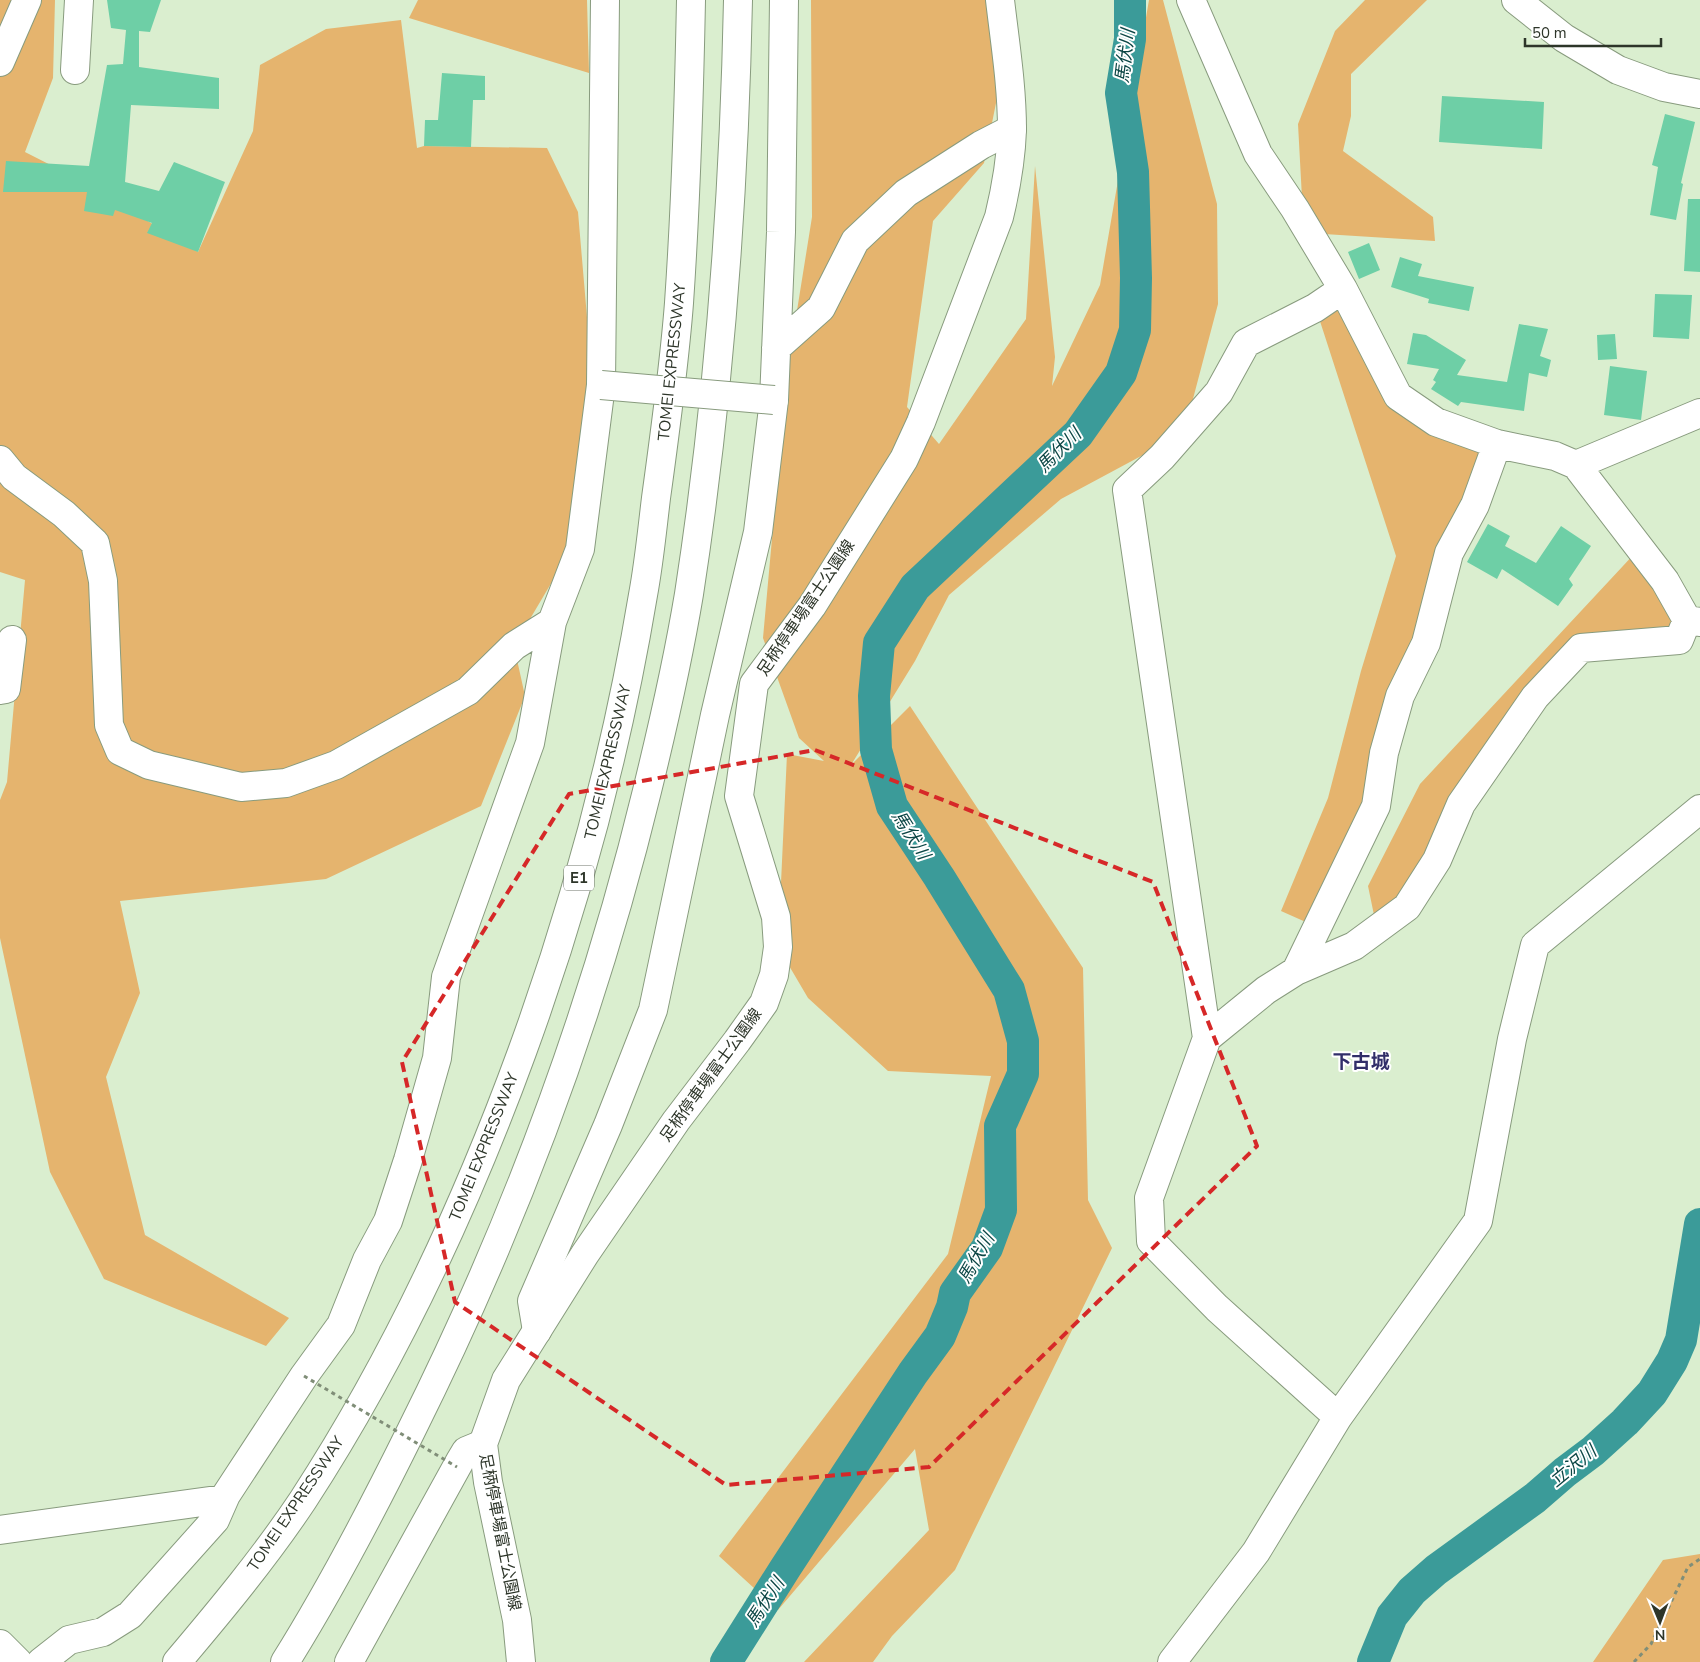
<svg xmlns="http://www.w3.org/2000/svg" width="1700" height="1662" font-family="'Nunito Sans','Noto Sans JP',sans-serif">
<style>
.green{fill:#e5b46e}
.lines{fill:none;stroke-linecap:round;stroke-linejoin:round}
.river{stroke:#3b9b99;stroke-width:32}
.building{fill:#6ecfa6}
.minor-casing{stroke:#889b7e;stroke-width:30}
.major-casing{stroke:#889b7e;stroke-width:30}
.highway-casing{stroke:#889b7e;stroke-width:30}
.path{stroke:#808e78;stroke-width:3;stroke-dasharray:4 4;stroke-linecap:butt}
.minor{stroke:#fff;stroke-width:28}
.major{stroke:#fff;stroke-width:28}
.highway{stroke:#fff;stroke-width:28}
.minor-bridge-casing{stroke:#889b7e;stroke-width:30;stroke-linecap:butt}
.path-bridge{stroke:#808e78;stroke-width:3;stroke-dasharray:4 4;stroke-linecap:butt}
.minor-bridge{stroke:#fff;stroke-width:28}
.marked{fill:none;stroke:#d62828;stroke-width:4;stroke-dasharray:10 6;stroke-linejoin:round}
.labels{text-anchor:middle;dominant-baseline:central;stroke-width:4;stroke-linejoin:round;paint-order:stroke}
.shield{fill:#fff;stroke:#6c7269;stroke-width:1}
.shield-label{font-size:15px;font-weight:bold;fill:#2d3529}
.street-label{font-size:16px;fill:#2d3529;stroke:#fff}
.water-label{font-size:18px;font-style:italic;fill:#0c4645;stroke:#fff}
.quarter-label{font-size:19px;font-weight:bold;fill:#312e69;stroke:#fff}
</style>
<rect width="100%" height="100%" fill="#daeecf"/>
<path class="green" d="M0,0h55l-2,78 -28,74 61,31 112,69 55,-121 7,-66 66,-36 75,-9 16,128 7,-2 123,2 31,64 13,152 -19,184 -58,98 11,50 -44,110 -155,73 -206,22 20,92 -34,84 39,158 144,83 -23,28 -162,-67 -54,-107 -50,-234v-138l7,-18 18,-202 -25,-8z
M418,0h169l2,73 -180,-55z
M811,0h177l11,88 -15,75 -51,58 -26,186 32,37 87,-125 9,-153 20,191 -3,29 48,-101 49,-285h14l54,204 1,100 -34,129 -123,66 -112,96 -34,66 -64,104 59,-59 173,262 5,232 24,48 -157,322 -63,66 -19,26h-69l125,-132 -14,-81 -137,161 -59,-54 229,-302 43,-178 -103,-5 -80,-73 -30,-51 9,-193 37,7 -25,-23 -36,-100 24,-265 25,-156z
M1365,0h62l-76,74v42l-8,35 90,66 2,24 -111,-7 -22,-36 -4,-74 37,-93z
M1352,306l60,110 81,39 -176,472 -36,-16 47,-113 33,-127 35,-115 -78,-241z
M1636,552l41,79 -88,17 -83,79 -94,173 -38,15 -6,-29 52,-102z
M1700,1554v108h-107l70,-102z"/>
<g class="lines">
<path class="river" d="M726,1662l60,-95 127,-194 27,-37 12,-29 3,-14 32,-45 14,-38 -1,-84 23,-52v-33l-14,-51 -70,-113 -47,-71 -16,-56 -2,-54 5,-53 36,-56 163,-153 43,-61 14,-43 1,-52 -3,-106 -12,-79 9,-54v-39
M1373,1662l19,-46 20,-25 24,-21 99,-72 30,-26 28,-21 32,-29 27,-29 20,-32 9,-21 19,-116"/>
</g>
<path class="building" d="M107,0h54l-11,32 -11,-1v36l80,11v31l-88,-4 -6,77 34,9 15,-29 51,20 -27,70 -51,-19 5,-10 -37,-13 -2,6 -29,-5 3,-19h-84l3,-31 83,5 18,-101 16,-1 3,-34 -15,-2z
M442,73l43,3v24h-12l-2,47 -47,-1 1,-26h13z
M1442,96l102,6 -2,47 -103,-7z
M1665,114l30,8 -14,61 2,1 -7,36 -26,-5 8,-48 -6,-2z
M1688,199h12v73l-16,-1z
M1369,243l11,27 -21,9 -11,-27z
M1400,257l22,7 -4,12 56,11 -5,24 -41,-8 1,-4 -38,-12z
M1655,294l37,1 -3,44 -36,-2z
M1519,324l29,5 -8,27 11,4 -4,17 -18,-4 -5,38 -63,-9 -3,4 -27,-17 5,-7 -3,-2 6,-11 -32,-5 6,-31 13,2 40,25 -9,15 50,7z
M1615,334l2,25 -19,1 -1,-25z
M1610,366l37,5 -6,49 -37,-5z
M1488,524l22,12 -5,10 31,17 25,-37 30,20 -22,33 4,6 -15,21 -56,-37 -5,10 -30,-17z"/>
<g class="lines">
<defs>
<path id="minor" d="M1191,0l67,154 37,55 48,80 55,107 38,26 61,22 58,12 21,9 89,116 22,39
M0,62l27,-62
M75,70l4,-70
M776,348l45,-40 34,-67 51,-48 75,-48 31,-16
M0,460l14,17 50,37 31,29 8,38 6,144 11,26 29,14 92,22 45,-4 50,-18 132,-74 46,-45 38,-24
M1576,465l124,-52
M0,690l6,-1 6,-49
M1296,971l80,-165 8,-53 16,-57 26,-53 23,-90 26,-48 22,-61
M1207,1038l59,-48 30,-19 58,-25 53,-39 30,-47 24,-56 74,-107 46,-49 98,-8 8,-20 13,2
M537,1331l-5,-30 76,-176 45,-115 62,-295 43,-183 16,-132 7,-168 3,-232
M1338,1417l-121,-109 -66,-67 -2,-43 58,-160 -80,-548 35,-33 57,-65 27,-49 69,-35 28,-19
M0,1530l224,-31
M41,1662l28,-22 34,-8 27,-17 85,-95 11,-25 78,-119 37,-51 26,-65 21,-39 20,-61 29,-102 9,-81 84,-234 22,-121 28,-73 21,-164 4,-385
M349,1662l111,-201 6,-10 17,-7
M1172,1662l84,-110 82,-135 140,-196 34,-182 23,-94 165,-136"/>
<path id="major" d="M1516,0l48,38 54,32 46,17 36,7
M0,1644l18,18
M521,1662l-4,-42 -29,-138 -5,-38 23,-64 79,-126 91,-133 61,-80 27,-38 10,-28 4,-28 -2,-30 -37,-121 15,-112 58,-78 92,-147 17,-37 78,-205c7,-29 12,-58 13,-87 0,-44 -7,-87 -12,-130"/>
<path id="highway" d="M177,1662c44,-52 88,-105 126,-162 91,-140 162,-292 219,-448 54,-148 95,-301 121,-457 6,-32 9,-64 13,-97 9,-65 18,-130 23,-195 7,-101 10,-202 12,-303
M285,1662c47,-75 87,-152 126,-231 102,-204 182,-418 236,-640 16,-65 31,-131 42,-197 30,-195 45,-397 49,-594"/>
</defs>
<use href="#minor" class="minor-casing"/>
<use href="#major" class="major-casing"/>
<use href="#highway" class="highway-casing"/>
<path class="path" d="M1634,1662l17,-18 37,-77 12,-8"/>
<use href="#minor" class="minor"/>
<use href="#major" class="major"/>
<use href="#highway" class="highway"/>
<defs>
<path id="minor-bridge" d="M601,385l173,15"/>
</defs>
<use href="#minor-bridge" class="minor-bridge-casing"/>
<path class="path-bridge" d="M304,1376l153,91"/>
<use href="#minor-bridge" class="minor-bridge"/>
</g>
<path class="marked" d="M815,750l338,132 104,264 -328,321 -203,18 -271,-183 -53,-240 167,-268z"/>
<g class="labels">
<rect class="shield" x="564" y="865.5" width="30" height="25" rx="4"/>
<g class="shield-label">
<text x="579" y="878">E1</text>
</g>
<g class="street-label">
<text transform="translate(672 362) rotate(-84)">TOMEI EXPRESSWAY</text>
<text transform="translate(806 608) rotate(-56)">足柄停車場富士公園線</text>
<text transform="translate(608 762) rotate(-77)">TOMEI EXPRESSWAY</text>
<text transform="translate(711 1075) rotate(-54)">足柄停車場富士公園線</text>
<text transform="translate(484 1147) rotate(-68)">TOMEI EXPRESSWAY</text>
<text transform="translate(296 1504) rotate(-56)">TOMEI EXPRESSWAY</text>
<text transform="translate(500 1532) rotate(79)">足柄停車場富士公園線</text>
</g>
<g class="water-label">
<text transform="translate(1125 56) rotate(-83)">馬伏川</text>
<text transform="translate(1059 450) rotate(-45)">馬伏川</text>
<text transform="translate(911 835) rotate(58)">馬伏川</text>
<text transform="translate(976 1258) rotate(-60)">馬伏川</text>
<text transform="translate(1573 1466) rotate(-39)">立沢川</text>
<text transform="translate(765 1602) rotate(-57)">馬伏川</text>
</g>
<g class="quarter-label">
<text x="1361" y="1062">下古城</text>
</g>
</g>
<g transform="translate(1660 1622) rotate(179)" stroke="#ffffff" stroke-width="4" paint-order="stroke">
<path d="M0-4L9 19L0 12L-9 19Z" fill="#2d3529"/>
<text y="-8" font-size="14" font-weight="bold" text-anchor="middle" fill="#2d3529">N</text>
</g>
<path d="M1525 38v8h136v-8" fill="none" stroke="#2d3529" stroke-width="2.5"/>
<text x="1532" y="38" font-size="15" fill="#2d3529" stroke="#ffffff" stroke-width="4" paint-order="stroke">50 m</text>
</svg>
